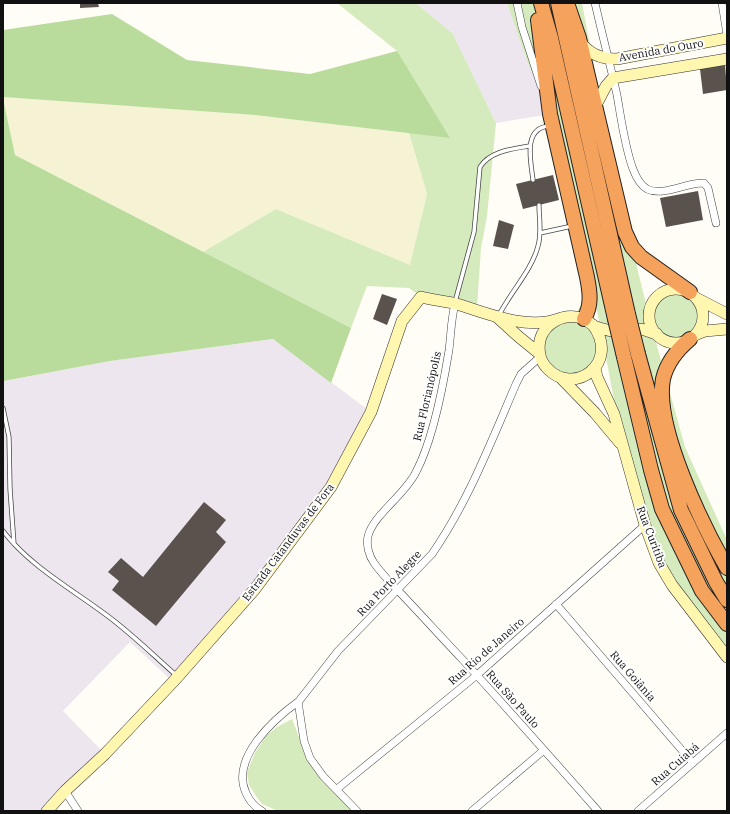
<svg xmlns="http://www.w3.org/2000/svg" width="730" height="814" font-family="'IBM Plex Serif',serif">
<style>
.industrial{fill:#eee6ef}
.farmland{fill:#f6f3d4}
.green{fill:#d5ebbd}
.forest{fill:#b9dc9c}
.building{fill:#5a524d}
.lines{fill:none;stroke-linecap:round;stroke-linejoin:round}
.lane-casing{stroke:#444;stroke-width:5}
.street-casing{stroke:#444;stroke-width:8}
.secondary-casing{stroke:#333;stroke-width:12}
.highway-casing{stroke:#222;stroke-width:16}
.lane{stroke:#fff;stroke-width:3.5}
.street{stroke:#fff;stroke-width:7}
.secondary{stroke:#fff6b0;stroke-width:11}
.highway{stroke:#f5a25d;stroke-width:14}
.highway-bridge-casing{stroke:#222;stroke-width:16;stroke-linecap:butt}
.highway-bridge{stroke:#f5a25d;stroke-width:14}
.labels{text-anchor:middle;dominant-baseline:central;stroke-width:4;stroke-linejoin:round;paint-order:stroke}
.street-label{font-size:11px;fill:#111;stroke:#fff}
</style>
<rect width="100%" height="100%" fill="#fffdf5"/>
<path class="industrial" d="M416,3h91l20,57 23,54 -54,9 -43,-89z
M273,339l98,73 -40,75 -158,195 -43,-40 -67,69 42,43 -55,57h-47v-441l2,11 105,-20z"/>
<path class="farmland" d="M3,97l252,18 154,18 18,61 -17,72 -134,-57 -73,43 -188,-97z"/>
<path class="green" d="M337,3h79l37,31 43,89 -9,93 -6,32 -4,60 -56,-11 -12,-9 -42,-2 -16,42 -148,-76 73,-43 134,56 17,-71 -18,-61 -12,-82z
M507,3h75l18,95 32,149 20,81 33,119 42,93v118l-55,-73 -49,-138 -26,-137 -21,3 7,-11 2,-8 -35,-180 -23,-53z
M651 316a25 25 0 1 1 50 0a25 25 0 1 1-50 0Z
M575,318l24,19 -1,25 -27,16 -27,-16 -2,-24 5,-9z
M292,719l16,41 44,51h-74l-16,-7 -6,-8 -7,-11 -2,-13 8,-19 11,-17 11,-9z"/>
<path class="forest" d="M112,14l75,46 123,14 87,-23 53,87 -195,-23 -252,-18v-67z
M3,98l12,57 336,173 -20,55 -58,-44 -163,22 -106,20 -1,-11z"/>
<path class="building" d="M80,3h18l1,4 -19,1z
M725,64l2,26 -24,4 -3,-25z
M553,175l6,25 -36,9 -7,-25z
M698,191l5,29 -37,7 -6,-29z
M499,220l15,5 -6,24 -15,-3z
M382,294l15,5 -10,26 -14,-6z
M204,502l22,18 -10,12 10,10 -70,84 -44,-36 7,-9 -11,-9 13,-14 22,19z"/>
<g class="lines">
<defs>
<path id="lane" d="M533,180c-2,-18 -11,-53 17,-54
M540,233l32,-7
M455,302l19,-70 6,-65c10,-16 32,-18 49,-21
M499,315c11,-22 33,-45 39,-69 4,-13 1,-28 1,-41
M3,408l6,29 1,52 4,55
M3,531c27,35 67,57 102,83 25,18 48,41 72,62"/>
<path id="street" d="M517,3l5,24 19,59
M595,3c7,31 15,61 22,92 4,23 8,53 16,74 3,8 7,16 14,20 16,8 40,-7 57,-6l4,5 8,35
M722,3l5,32
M455,304c-4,15 -4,31 -6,46 -6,37 -16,90 -33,122 -11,23 -42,42 -48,64 -2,9 1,20 6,27 9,13 22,25 33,37 18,19 36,39 55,59 46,50 91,101 136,152
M556,604l137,159
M337,789l140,-114 168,-150
M65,791l13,20
M262,811c-7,-4 -13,-11 -16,-18 -16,-35 28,-74 53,-92
M357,811l-34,-35 -13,-18 -6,-17 -5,-33v-7l39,-50 94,-97c36,-52 59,-112 84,-170l5,-10 19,-17
M472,811l72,-61
M638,811l89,-78"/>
<path id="secondary" d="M580,41c9,14 22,18 37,18l110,-21
M595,107l11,-21 7,-8 114,-19
M649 316a27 27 0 1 1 54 0a27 27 0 1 1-54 0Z
M696,298l31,16
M498,318l21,19 21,17
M593,325c28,39 -20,72 -46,43 -7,-7 -9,-18 -7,-28 2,-8 8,-15 15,-19 9,-5 19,-6 29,-2 4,2 7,5 10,7 7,3 16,5 24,6 7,0 14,-4 21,-3 6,0 12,4 18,5
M695,335l10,-4 22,-2
M595,368l2,9 17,37 31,111 14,38 13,22 55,72
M561,378l34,35 25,30
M47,811l18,-20 40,-37 68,-72 82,-93 76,-102 40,-75 31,-91 19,-24c11,3 24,4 36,7 31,10 72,27 104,14"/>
<path id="highway" d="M541,3l10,35 64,281
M558,3l70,311
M567,3l12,35 46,194 7,15 9,10 49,35
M538,20l12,94 37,163c3,15 5,28 -3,42
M690,339c-12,10 -23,23 -27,40 -9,48 40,147 64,189
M638,354l43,156 35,72 11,18
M624,357l27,113 11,39 40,82 25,33"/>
</defs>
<use href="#lane" class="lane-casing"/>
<use href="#street" class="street-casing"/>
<use href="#secondary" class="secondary-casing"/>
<use href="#highway" class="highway-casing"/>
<use href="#lane" class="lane"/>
<use href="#street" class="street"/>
<use href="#secondary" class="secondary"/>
<use href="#highway" class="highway"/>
<defs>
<path id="highway-bridge" d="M628,314l10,40
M615,319l9,38"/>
</defs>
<use href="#highway-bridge" class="highway-bridge-casing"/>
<use href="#highway-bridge" class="highway-bridge"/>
</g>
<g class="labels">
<g class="street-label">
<text transform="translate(661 50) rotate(-10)">Avenida do Ouro</text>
<text transform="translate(427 396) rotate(-77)">Rua Florianópolis</text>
<text transform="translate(652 537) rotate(69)">Rua Curitiba</text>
<text transform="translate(288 542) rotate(-53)">Estrada Catanduvas de Fora</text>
<text transform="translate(389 583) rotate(-46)">Rua Porto Alegre</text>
<text transform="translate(486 651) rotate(-41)">Rua Rio de Janeiro</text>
<text transform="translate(633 676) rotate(49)">Rua Goiânia</text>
<text transform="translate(513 699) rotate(48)">Rua São Paulo</text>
<text transform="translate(675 764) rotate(-41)">Rua Cuiabá</text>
</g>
</g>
<rect width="730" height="814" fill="none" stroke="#111111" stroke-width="8"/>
</svg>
